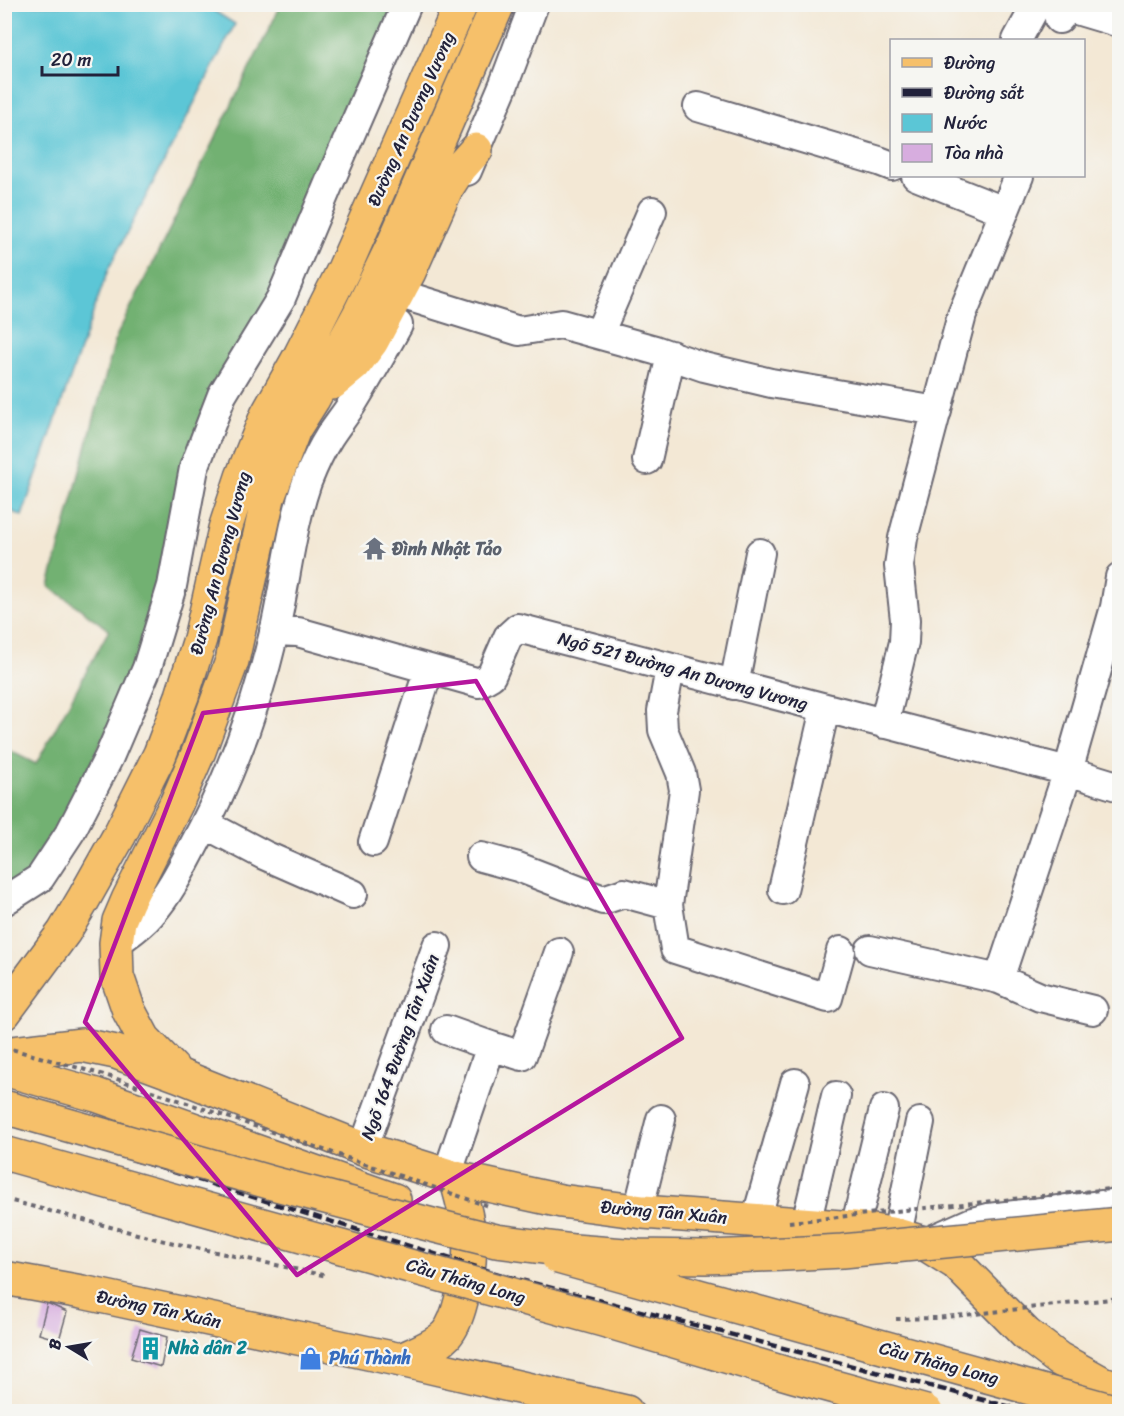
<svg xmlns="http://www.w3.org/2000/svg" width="1124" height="1416" font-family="Sriracha,sans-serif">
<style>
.forest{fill:#72b172;stroke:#4a6a56;stroke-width:1.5}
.water{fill:#5bc6d6;stroke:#3e7488;stroke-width:1.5}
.building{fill:#d7addf}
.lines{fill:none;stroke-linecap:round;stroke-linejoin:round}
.minor-casing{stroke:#6b6771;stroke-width:32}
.major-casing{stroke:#6b6771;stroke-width:36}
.minor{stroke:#fff;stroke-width:28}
.major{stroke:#f6c06b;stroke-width:33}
.rail{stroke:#22223b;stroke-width:4.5;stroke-dasharray:9 4.5;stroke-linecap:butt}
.major-bridge-casing{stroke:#6b6771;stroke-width:36;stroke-linecap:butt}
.highway-bridge-casing{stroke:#6b6771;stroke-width:36;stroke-linecap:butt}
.path-bridge{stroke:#6b6771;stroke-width:4;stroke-dasharray:4.5 4.5;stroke-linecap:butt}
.major-bridge{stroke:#f6c06b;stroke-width:33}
.highway-bridge{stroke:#f6c06b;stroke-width:33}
.marked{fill:none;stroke:#b5179e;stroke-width:4.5;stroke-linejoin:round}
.labels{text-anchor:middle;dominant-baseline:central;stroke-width:4.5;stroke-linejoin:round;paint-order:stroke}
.street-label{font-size:18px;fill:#22223b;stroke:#f6f6f2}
.worship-label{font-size:18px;font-weight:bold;fill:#5b616d;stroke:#f6f6f2;text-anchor:start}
.culture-label{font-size:18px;font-weight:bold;fill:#0d838f;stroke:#f6f6f2;text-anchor:start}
.shop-label{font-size:18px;font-weight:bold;fill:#366cbe;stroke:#f6f6f2;text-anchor:start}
</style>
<rect width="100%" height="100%" fill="#f6f6f2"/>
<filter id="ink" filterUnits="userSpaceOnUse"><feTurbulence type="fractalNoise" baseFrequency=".0167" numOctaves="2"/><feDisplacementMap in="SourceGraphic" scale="12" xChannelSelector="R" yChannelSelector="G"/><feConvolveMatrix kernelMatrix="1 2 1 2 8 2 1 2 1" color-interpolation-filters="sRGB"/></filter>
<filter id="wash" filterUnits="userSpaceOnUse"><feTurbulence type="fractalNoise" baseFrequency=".008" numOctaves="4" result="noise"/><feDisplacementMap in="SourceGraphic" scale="24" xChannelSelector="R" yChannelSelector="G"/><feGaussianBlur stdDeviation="1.35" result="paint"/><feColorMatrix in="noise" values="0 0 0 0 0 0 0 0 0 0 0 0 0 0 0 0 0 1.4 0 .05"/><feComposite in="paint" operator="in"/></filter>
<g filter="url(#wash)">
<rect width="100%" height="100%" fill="#f3e8d5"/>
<path class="forest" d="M281,5h126l-187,396 -48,185 -132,292 -36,15v-145l32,16 73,-134 -60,-44 67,-249z"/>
<path class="water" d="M4,5h201l30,19 -127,246 -86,246 -18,-8z"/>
<g id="blocks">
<path class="building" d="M47,1303l20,9 -8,28 -20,-6z
M140,1329l27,8 -6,30 -30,-9z"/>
</g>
</g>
<g filter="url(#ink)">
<use href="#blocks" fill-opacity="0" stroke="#6b6771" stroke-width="1.5"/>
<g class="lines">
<defs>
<path id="minor" d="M1059,19l6,-7 8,-3 47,14
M1017,40l20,-36
M698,107l181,54 13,5
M467,171l37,-87 30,-80
M916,176l88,35
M413,298l106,33 42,-7 94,26 49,17 67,16 166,28
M599,334l53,-123
M647,460l24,-105
M274,631l24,1 181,51 12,-7 17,-39 10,-9 550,143 52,16
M670,669l-8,42 1,19 18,43 3,17 -16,115 7,44 153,49 13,-47
M734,685l26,-132
M884,724l20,-82 1,-22 -6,-54 4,-28 59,-223 57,-139
M205,824l59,31 89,39
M373,842l56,-173
M481,857l37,10 85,33 21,-7 44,12
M783,890l42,-181
M4,901l36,-23 31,-47 38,-74 38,-89 25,-82 22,-118 28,-73 59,-97 49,-117 77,-177
M116,943c12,-9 25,-17 35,-29 17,-19 29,-42 41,-65 37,-68 64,-140 82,-216 12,-50 16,-102 33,-151 6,-15 13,-31 22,-45 7,-11 16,-22 23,-33 16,-26 31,-52 46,-79
M870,950l129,29 41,18 53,13
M999,979l69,-208 47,-164 5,-30
M446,1030l45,16
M363,1149l74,-203
M447,1175l44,-129 31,10 37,-104
M638,1211l23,-92
M756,1220l39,-137
M806,1224l30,-128
M855,1228l29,-119
M897,1235l23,-113
M936,1238l36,-16 16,-4 132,-15"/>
<path id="major" d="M332,383l22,-18 18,-24 37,-69 37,-83 13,-20 17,-19
M4,1013l60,-81 19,-32 36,-64 41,-82 22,-58 18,-57 25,-110 17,-52 25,-62 33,-59 44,-87 117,-265
M4,1054l78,-9 34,7 62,23 185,74 93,29 105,23 82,11 212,16 42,7 27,8 32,20 70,71 33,25 43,24 18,5
M4,1069l92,26 298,105
M173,1069l-29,-30 -15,-28 -12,-35 -1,-33 3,-22 9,-21 48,-96 23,-53 33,-90 36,-163 26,-69 19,-30 46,-84 35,-72 104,-239
M4,1278l78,14 319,68 225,52
M401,1360c15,-7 33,-13 45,-25 8,-9 12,-22 15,-34 15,-49 9,-75 -5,-123"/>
</defs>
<use href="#minor" class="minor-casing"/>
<use href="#major" class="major-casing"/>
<use href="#minor" class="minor"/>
<use href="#major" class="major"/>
<path class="rail" d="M4,1119l498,156 528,137"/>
<defs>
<path id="major-bridge" d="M4,1153l599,167 191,56 132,36
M558,1257l559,155"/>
<path id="highway-bridge" d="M4,1107l268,76 164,43 60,15 78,10 64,5 68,1 79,-3 58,-3 277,-27"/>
</defs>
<use href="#major-bridge" class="major-bridge-casing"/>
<use href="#highway-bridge" class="highway-bridge-casing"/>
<path class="path-bridge" d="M4,1047l107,30 377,129
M4,1199l156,41 167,36
M789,1222l331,-34
M896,1319l41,-1 183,-20"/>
<use href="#major-bridge" class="major-bridge"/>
<use href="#highway-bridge" class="highway-bridge"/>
</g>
</g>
<path class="marked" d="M476,681l206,357 -385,237 -212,-253 118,-309z"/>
<defs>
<symbol id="temple-bare" viewBox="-9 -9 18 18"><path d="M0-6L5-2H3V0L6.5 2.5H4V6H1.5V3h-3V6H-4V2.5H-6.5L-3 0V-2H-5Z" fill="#6b7280" stroke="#f6f6f2" stroke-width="2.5" paint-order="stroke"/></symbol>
<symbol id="building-bare" viewBox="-9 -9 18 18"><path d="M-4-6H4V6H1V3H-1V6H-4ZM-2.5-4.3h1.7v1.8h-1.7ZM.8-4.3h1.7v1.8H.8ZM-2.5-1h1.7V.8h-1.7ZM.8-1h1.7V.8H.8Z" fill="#0f9aa8" stroke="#f6f6f2" stroke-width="2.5" paint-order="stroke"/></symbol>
<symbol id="shop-bare" viewBox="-9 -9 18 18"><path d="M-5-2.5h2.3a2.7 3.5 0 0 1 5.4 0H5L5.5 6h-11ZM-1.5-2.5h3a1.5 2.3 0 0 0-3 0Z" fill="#3f7fe0" stroke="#f6f6f2" stroke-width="2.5" paint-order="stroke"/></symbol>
</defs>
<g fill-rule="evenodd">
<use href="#temple-bare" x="358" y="532" width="33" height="33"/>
<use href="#building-bare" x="134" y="1332" width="33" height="33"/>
<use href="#shop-bare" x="294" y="1342" width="33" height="33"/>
</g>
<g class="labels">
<g class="street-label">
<text transform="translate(411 119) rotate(-66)">Đường An Dương Vương</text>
<text transform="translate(220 563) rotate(-75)">Đường An Dương Vương</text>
<text transform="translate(683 671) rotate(15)">Ngõ 521 Đường An Dương Vương</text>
<text transform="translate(400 1047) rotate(-70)">Ngõ 164 Đường Tân Xuân</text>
<text transform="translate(664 1212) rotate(5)">Đường Tân Xuân</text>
<text transform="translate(466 1281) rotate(16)">Cầu Thăng Long</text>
<text transform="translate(159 1309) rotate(12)">Đường Tân Xuân</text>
<text transform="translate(939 1363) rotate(15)">Cầu Thăng Long</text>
</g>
<g class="worship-label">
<text x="392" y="549">Đình Nhật Tảo</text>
</g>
<g class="culture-label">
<text x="168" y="1348">Nhà dân 2</text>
</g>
<g class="shop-label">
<text x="329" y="1358">Phú Thành</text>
</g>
</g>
<rect width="1124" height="1416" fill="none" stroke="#f6f6f2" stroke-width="24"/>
<rect x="890" y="39" width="195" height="138" fill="#f6f6f2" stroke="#a1a1a9" stroke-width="1.5"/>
<rect x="902" y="58" width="30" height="9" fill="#f6c06b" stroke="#a1a1a9" stroke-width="1.5"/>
<text x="944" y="69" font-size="18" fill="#22223b">Đường</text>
<rect x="902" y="88" width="30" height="9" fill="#22223b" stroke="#a1a1a9" stroke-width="1.5"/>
<text x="944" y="99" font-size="18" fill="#22223b">Đường sắt</text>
<rect x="902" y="114" width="30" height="18" fill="#5bc6d6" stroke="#a1a1a9" stroke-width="1.5"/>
<text x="944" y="129" font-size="18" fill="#22223b">Nước</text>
<rect x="902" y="144" width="30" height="18" fill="#d7addf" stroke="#a1a1a9" stroke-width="1.5"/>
<text x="944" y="159" font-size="18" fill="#22223b">Tòa nhà</text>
<g transform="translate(69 1347) rotate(281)" stroke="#f6f6f2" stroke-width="4.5" paint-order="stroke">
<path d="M0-4.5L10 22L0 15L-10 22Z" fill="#22223b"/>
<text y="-9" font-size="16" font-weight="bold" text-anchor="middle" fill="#22223b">B</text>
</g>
<path d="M42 66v9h76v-9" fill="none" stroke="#22223b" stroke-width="3"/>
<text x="51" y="66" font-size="18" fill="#22223b" stroke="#f6f6f2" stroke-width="4.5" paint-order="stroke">20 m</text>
</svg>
